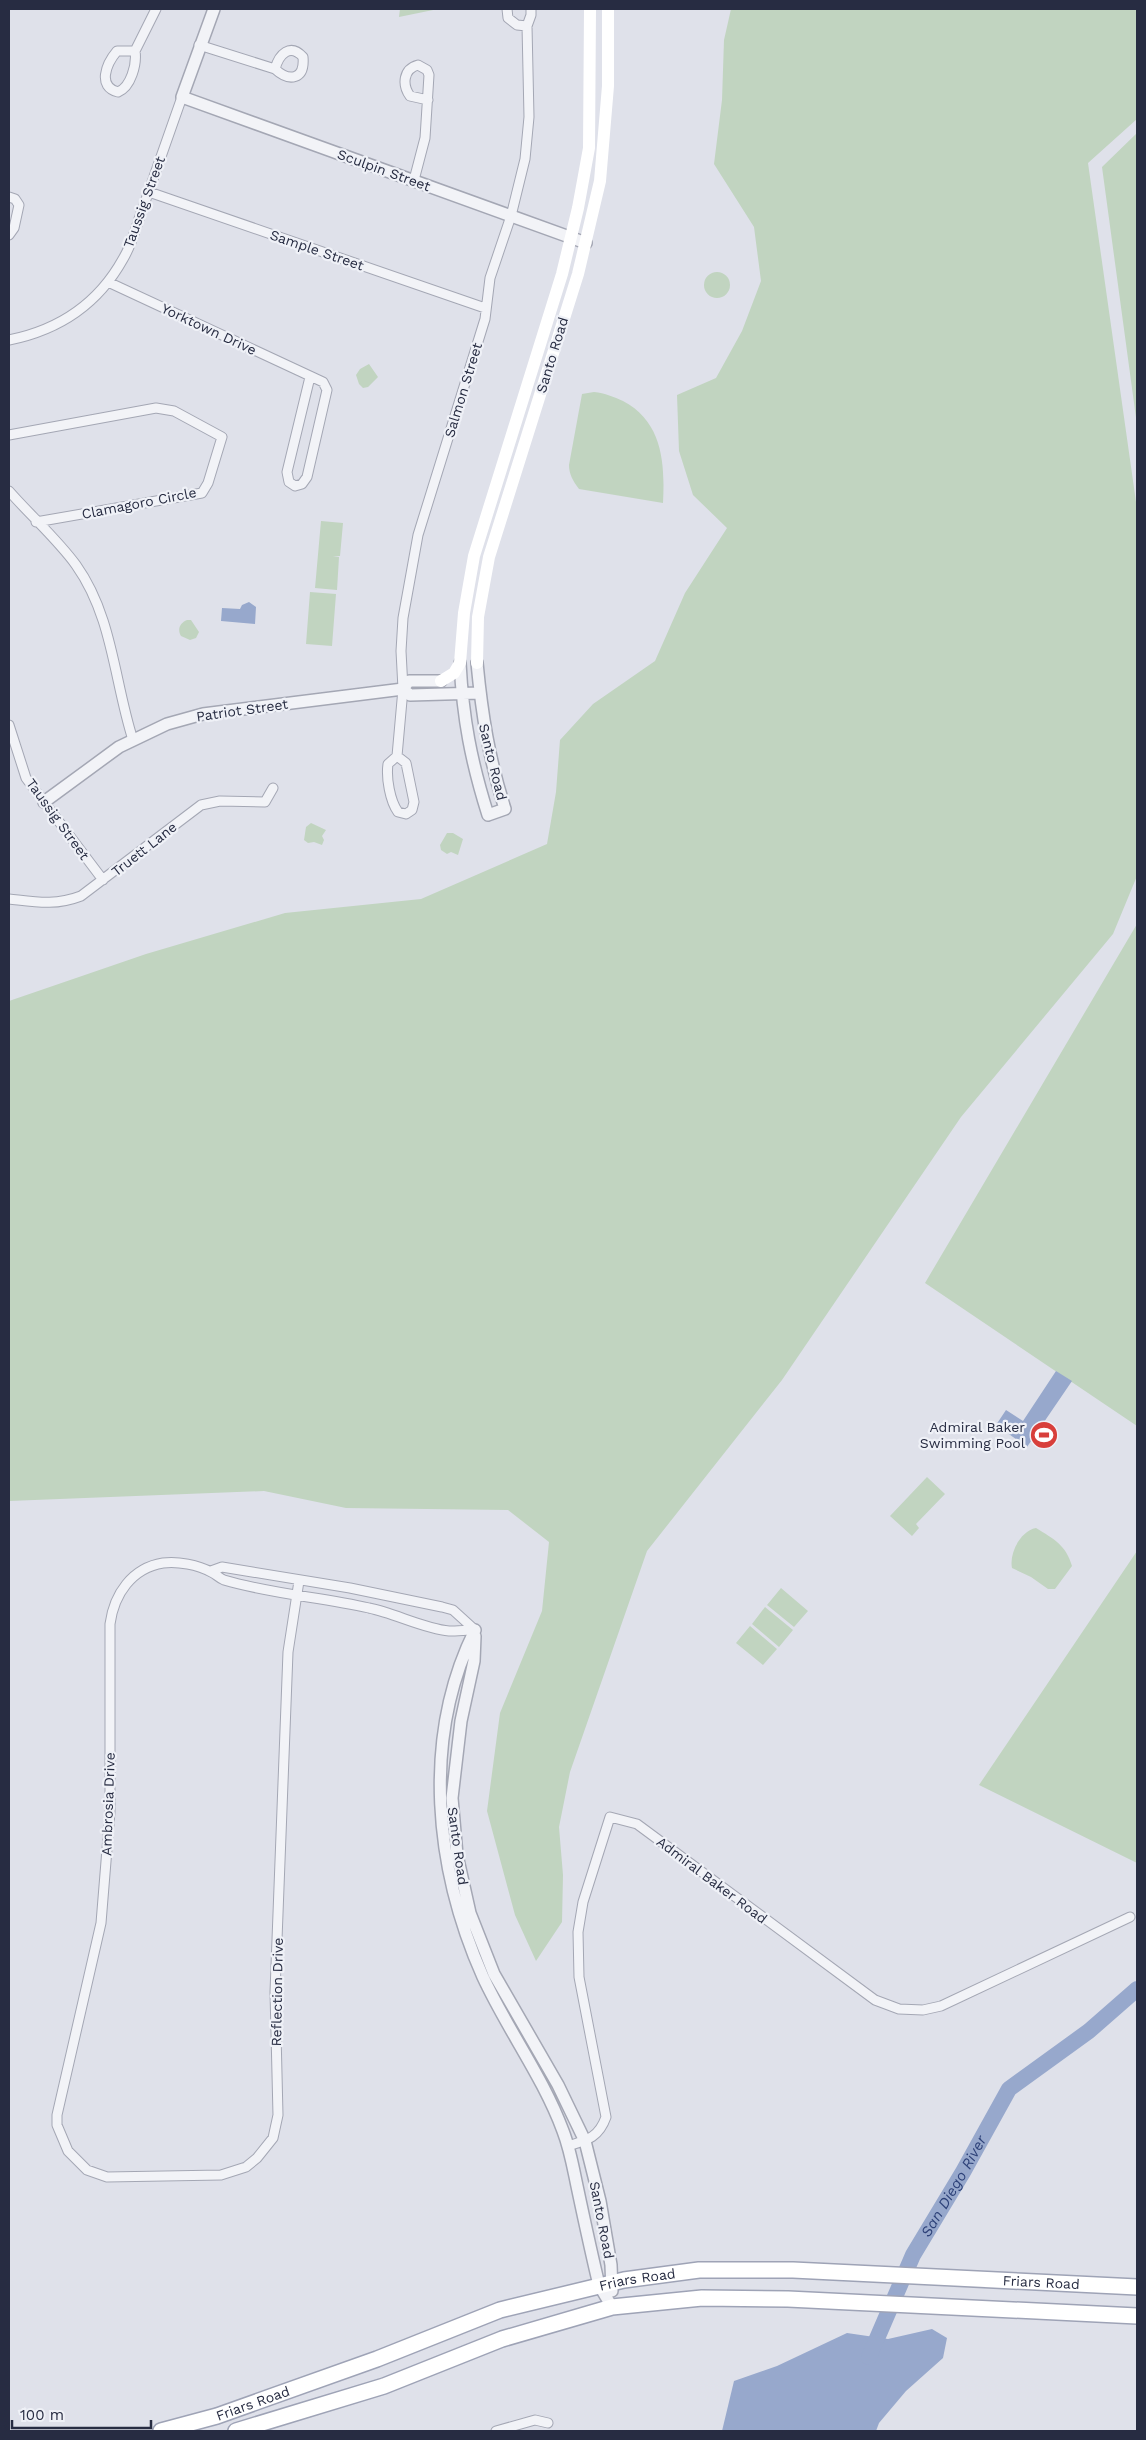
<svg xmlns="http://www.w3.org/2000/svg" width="1146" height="2440" font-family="'Work Sans',sans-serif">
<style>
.green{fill:#c1d4c0}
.water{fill:#97a8cc}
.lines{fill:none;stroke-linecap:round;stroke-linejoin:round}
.river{stroke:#97a8cc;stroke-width:16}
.minor-casing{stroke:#a4a7b4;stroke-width:11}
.tertiary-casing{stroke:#a4a7b4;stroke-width:14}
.primary-casing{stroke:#9ea3b6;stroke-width:18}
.minor{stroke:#f2f3f7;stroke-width:9}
.tertiary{stroke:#f2f3f7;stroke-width:11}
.secondary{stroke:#fff;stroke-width:12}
.primary{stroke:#fff;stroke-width:15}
.labels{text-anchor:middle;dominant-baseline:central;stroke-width:4.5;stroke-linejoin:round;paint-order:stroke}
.street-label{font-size:14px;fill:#272c42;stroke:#eff1f7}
.poi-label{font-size:14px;fill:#272c42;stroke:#eff1f7;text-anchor:end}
.water-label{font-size:15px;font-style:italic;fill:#2e4279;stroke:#eff1f7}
</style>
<rect width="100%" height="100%" fill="#dfe1ea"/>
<path class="green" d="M400,9h38l-39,8z
M731,9h406v110l-49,44 49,346v367l-24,58 -152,183 -179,263 -135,171 -77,221 -11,55 4,48 -1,47 -26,39 -21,-46 -28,-104 13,-98 42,-102 7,-69 -41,-32 -162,-2 -82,-17 -255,10v-500l137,-47 139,-41 136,-14 126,-55 9,-52 4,-52 33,-36 62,-43 30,-68 42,-65 -34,-33 -14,-44 -2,-56 39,-17 26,-47 19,-50 -7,-54 -40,-63 8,-64 2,-60z
M1137,133v292l-35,-258z
M704 285a13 13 0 1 1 26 0a13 13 0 1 1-26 0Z
M369,364l9,13 -10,10 -5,1 -4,-4 -3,-9 4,-6z
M594,392c11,1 20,5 29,9 40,21 42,63 40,102l-84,-14c-6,-8 -10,-15 -10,-24l13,-71z
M321,521l22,2 -3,33h-7l6,1 -2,33 -22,-2z
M310,592l26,2 -4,52 -26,-2z
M187,620h4l8,12 -3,6 -6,2 -9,-4c-4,-7 -1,-13 6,-16z
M311,823l15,7 -4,6 2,4 -2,5 -8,-3 -6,1 -4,-3 2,-13z
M447,833h6l10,6 -5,16 -7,-3 -4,2 -6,-4 -1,-5z
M1137,924v502l-212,-143z
M927,1477l18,17 -29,30 3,4 -7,8 -22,-20z
M1036,1528c18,11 30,17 36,38l-17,23h-7l-17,-12 -19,-9c-3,-14 8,-37 24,-40z
M1137,1551v312l-158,-78z
M781,1588l27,23 -14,16 -27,-22z
M765,1607l28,23 -14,17 -27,-23z
M750,1626l27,23 -14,16 -27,-22z"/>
<path class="water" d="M249,602l7,5 -1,17 -34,-3 1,-13 18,1 2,-4z
M1056,1371l16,10 -45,66 -31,-22 10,-15 17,11z
M932,2329l15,9 -4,20 -37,33 -27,32 -3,8h-154l12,-50 43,-15 70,-33 41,6z"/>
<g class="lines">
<path class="river" id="s1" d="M869,2357l44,-102 50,-83 46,-83 80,-58 48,-42"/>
<defs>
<path id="minor" d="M507,9l1,9 9,7 10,1
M199,45l76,24c14,13 30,11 28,-12 -13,-14 -24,-3 -28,12
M135,51h-18c-11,13 -20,36 1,41 13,-5 19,-28 17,-41l21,-42
M414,180l11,-42 4,-63 -2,-5 -9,-5c-15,4 -16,20 -8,31l18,4
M149,192l336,116
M9,197l6,2 4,6 -5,23 -5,7
M108,282l215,100 4,8 -20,87 -5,7 -7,2 -6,-4 -2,-10 23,-95
M9,340c50,-10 89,-36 114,-81 10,-16 14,-37 21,-54 13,-36 25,-72 38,-108
M9,435l147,-27 18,3 48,26 -14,46 -6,10 -166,29
M9,491c21,24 49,49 67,74 37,52 38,116 57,175
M9,725l17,53 77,102
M397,756l9,7 8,39 -2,8 -6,4 -8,-2c-8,-11 -12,-34 -10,-48l9,-8 6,-67 -2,-38 2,-33 15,-83 67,-216 5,-41 21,-62 14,-57 4,-42 -2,-91 4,-11v-6
M9,899c27,3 46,7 72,-3l120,-91 19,-4 45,1 8,-14
M211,1571l11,-4 128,21 92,19 11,3 22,20
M299,1581l-11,71 -13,340 3,123 -5,23 -16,20 -11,9 -25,8 -114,2 -20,-7 -19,-19 -11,-26v-10l44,-192 9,-111v-188c4,-30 22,-56 53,-61 15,-2 35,2 48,9 5,2 8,6 13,8 47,14 97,17 145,28 25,5 56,21 80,23 9,0 18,-1 26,-1
M568,2146c20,-6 31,-9 38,-29l-27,-140 -1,-45 5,-30 27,-85 27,7 238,176 24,9 24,1 18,-4 189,-89
M496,2431l39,-11 13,3"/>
<path id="tertiary" d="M214,9l-32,88 404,146
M460,663c3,56 11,98 28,152l17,-6c-16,-50 -23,-94 -28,-146
M403,689l7,6 70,-2
M44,802l75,-55 48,-23 36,-10 200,-25 6,-8h32
M475,1630c-54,109 -40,239 8,347 24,52 60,100 80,154 7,18 10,36 14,55 7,33 14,66 22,99l13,22
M475,1636l-1,25 -13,60 -9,77 5,57 13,58 24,61 64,111 27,56 15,60 11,64 1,26"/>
<g id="primary">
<path id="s2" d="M161,2431l56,-15 160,-57 123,-49 124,-30 75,-10h94l344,17"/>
<path d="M236,2431l148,-45 118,-47 110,-32 90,-9 86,1 349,17"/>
</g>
</defs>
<use href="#minor" class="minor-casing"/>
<use href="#tertiary" class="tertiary-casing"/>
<use href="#primary" class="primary-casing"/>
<use href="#minor" class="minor"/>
<use href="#tertiary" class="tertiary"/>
<path class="secondary" d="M477,663l1,-46 11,-60 89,-283 22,-93 8,-95v-77
M441,681l13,-8 6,-10 4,-50 10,-57 88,-282 16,-66 11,-60 1,-139"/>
<use href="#primary" class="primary"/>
</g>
<defs>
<symbol id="stadium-disc" viewBox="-11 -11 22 22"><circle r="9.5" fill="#d83f3b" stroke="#eff1f7"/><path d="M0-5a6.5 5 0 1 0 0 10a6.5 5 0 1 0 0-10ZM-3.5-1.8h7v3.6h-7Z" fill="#fff"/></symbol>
</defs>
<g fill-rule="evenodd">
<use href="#stadium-disc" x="1028" y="1419" width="32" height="32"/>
</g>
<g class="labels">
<g class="street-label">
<text transform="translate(384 170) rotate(20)">Sculpin Street</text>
<text transform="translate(144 202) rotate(-70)">Taussig Street</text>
<text transform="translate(317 250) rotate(19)">Sample Street</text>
<text transform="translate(209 329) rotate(25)">Yorktown Drive</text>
<text transform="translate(552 355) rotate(-73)">Santo Road</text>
<text transform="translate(463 390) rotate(-73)">Salmon Street</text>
<text transform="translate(139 503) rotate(-11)">Clamagoro Circle</text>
<text transform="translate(242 710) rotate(-8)">Patriot Street</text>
<text transform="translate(493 762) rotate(76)">Santo Road</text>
<text transform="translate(58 819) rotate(54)">Taussig Street</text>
<text transform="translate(144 849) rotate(-38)">Truett Lane</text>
<text transform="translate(108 1804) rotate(-88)">Ambrosia Drive</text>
<text transform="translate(458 1846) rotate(82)">Santo Road</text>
<text transform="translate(712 1880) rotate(37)">Admiral Baker Road</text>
<text transform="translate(277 1992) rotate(-89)">Reflection Drive</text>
<text transform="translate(602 2220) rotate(79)">Santo Road</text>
<text stroke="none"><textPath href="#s2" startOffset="501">Friars Road</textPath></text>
<text stroke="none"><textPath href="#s2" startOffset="906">Friars Road</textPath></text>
<text stroke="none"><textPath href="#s2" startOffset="96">Friars Road</textPath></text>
</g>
<g class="poi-label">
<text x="1025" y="1427">Admiral Baker<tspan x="1025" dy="16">Swimming Pool</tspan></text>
</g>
<g class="water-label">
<text stroke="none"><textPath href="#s1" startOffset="191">San Diego River</textPath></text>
</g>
</g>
<rect width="1146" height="2440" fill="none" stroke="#272c42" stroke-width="20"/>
<path d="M12 2420v8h139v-8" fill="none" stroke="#272c42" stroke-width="2.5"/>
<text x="20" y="2420" font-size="15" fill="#272c42" stroke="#eff1f7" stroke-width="4" paint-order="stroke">100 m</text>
</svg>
